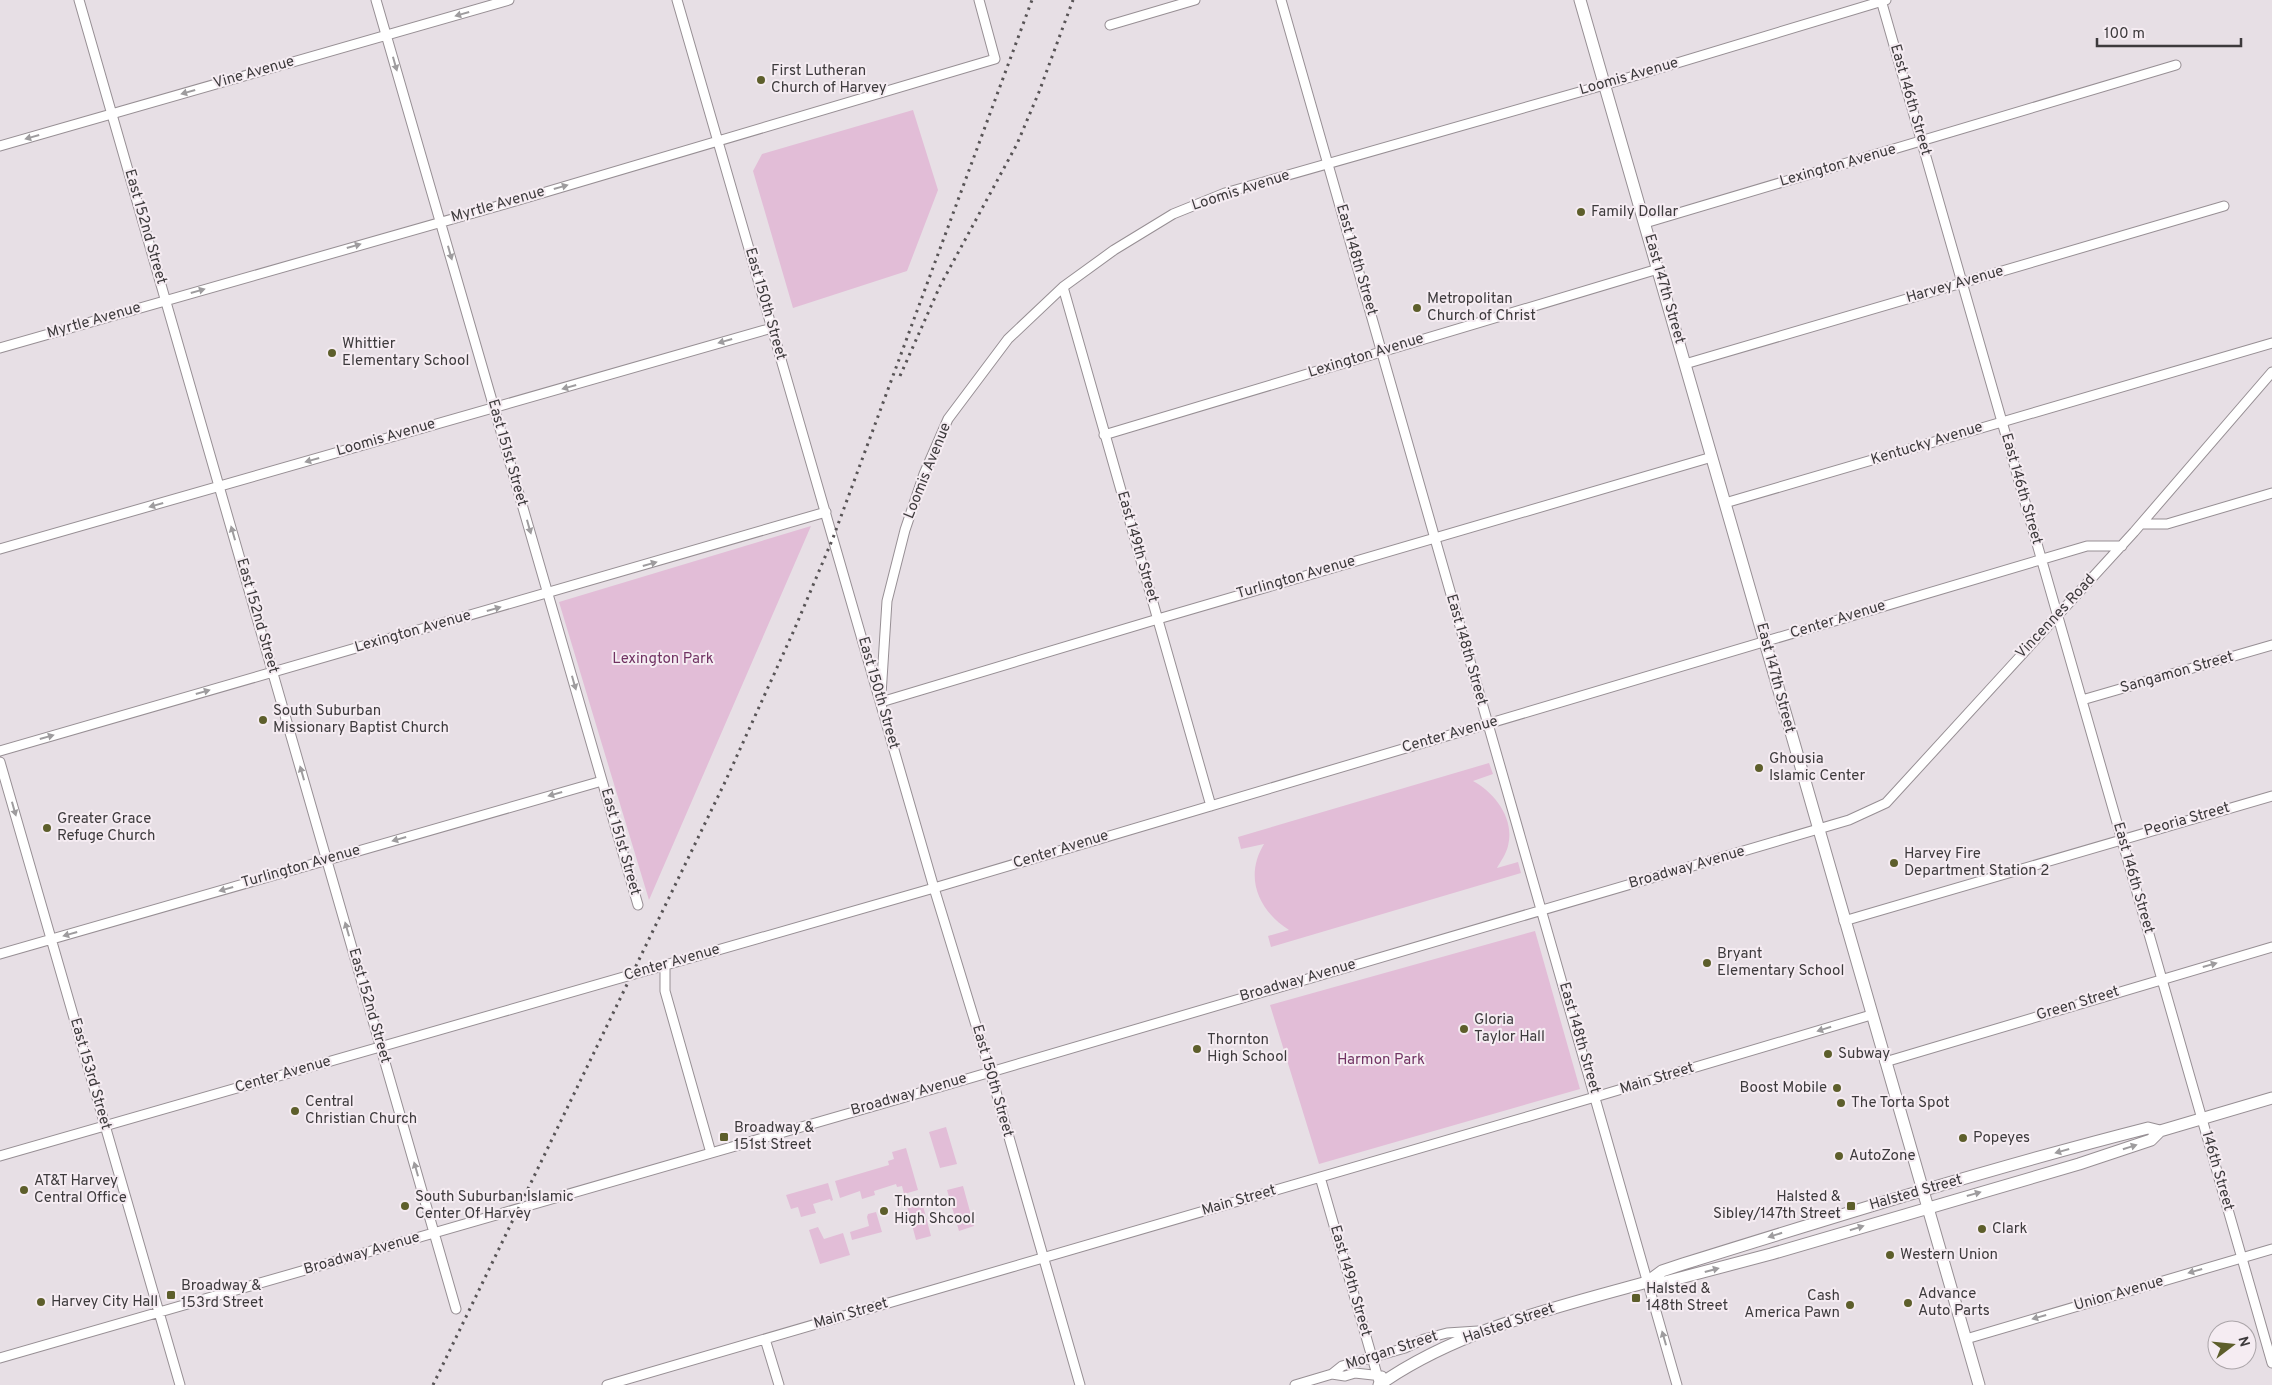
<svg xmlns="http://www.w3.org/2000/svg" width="2272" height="1385" font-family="Overpass,sans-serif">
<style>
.green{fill:#e2bdd7}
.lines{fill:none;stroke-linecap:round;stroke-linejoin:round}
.minor-casing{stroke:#978f94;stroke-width:11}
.major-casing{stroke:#978f94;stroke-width:13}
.minor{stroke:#fff;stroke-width:9}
.major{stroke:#fff;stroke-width:11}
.rail{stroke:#585456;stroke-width:3;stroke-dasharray:2.5 5;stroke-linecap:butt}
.oneway{fill:#9e9c9e}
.poi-dot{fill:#5d5e2b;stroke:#f5ecf2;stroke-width:2}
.labels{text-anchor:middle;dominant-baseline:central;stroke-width:4;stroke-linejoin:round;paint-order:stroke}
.poi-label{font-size:15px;fill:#3d3a3c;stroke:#f5ecf2;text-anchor:start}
.street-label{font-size:15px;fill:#3d3a3c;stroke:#f5ecf2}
.park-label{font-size:15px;fill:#713363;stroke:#f5ecf2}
</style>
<rect width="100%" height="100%" fill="#e7dfe5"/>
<path class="green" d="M913,110l25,80 -31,81 -114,37 -40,-137 9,-17z
M811,526l-162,374 -90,-298z
M1489,763l4,11 -20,7c22,12 42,38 35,65 -2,8 -7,15 -11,22l21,-6 3,11 -250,74 -3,-11 21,-6c-31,-20 -45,-53 -25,-86l-23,5 -3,-12z
M1535,931l45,158 -261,75 -49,-159z
M946,1127l11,37 -17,4 -11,-36z
M906,1148l12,42 -14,4 -2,-8 -5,1 -1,-3 -22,7 1,4 -13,4 -2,-8 -20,7 -5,-17 54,-16 -1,-4 6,-2 -2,-7z
M828,1183l5,17 -2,1 -1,-2 -17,5 3,9 -15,4 -3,-10 -7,2 -5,-14z
M963,1186l11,40 -15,5 -12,-41z
M921,1198l10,38 -15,4 -10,-38z
M876,1212l6,20 -30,8 -2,-8 19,-6 -2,-9 1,-3z
M818,1227l6,12 19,-6 7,22 -30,9 -11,-34z"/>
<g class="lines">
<defs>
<path id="minor" d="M79,0l377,1309
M376,0l262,905
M677,0l257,888 56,183 90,314
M1281,0l396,1385
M1881,0l391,1363
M1110,25l85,-25
M0,146l509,-146
M1645,223l531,-158
M1063,287l148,519
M0,348l512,-146 483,-143 -16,-59
M1685,364l539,-158
M1104,435l554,-166
M1725,503l547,-160
M2141,524h26l105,-31
M0,549l772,-221
M881,695l6,-94 18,-71 19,-56 24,-55 60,-80 55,-52 51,-37 59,-36 52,-21 379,-108 282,-85
M2082,700l190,-55
M881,702l277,-83 554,-162
M0,751l826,-239
M0,762l180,623
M1844,921l428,-125
M0,954l602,-173
M665,965v26l46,162
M1885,1062l387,-115
M0,1156l934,-268 1153,-342h35
M1320,1177l60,208
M765,1339l14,46
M1966,1339l306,-90
M0,1358l902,-260 947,-278 37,-17 248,-271 138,-160
M1332,1374l10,-8 63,-18 19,-9 23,-6 31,-2
M607,1385l988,-288 276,-82
M1295,1385l37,-11 13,2 10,-3 27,3"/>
<path id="major" d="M1580,0l399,1385
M1647,1282l15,-11 21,-7c154,-48 308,-96 465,-136l12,3
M1379,1385c80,-56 176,-77 268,-103h18l106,-28 308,-90 72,-24 9,-9 112,-33"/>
</defs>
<use href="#minor" class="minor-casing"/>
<use href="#major" class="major-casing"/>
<use href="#minor" class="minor"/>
<use href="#major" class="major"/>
<path class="rail" d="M900,376l40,-90 77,-142 22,-52 34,-92
M433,1385l293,-605 69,-152 38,-90 199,-538"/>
</g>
<defs><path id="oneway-solid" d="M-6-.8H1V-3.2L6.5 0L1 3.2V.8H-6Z" transform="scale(1.25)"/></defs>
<g class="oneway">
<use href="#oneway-solid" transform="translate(462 14) rotate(164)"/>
<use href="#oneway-solid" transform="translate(395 64) rotate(74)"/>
<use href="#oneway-solid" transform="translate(188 92) rotate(164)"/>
<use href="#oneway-solid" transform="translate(32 137) rotate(164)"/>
<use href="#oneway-solid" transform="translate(561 187) rotate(-16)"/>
<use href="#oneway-solid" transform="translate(354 246) rotate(-16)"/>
<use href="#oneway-solid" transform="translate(450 253) rotate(74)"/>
<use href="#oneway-solid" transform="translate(198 291) rotate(-16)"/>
<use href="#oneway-solid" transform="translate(725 341) rotate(164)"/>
<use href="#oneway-solid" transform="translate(569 387) rotate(164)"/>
<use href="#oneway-solid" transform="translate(312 460) rotate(164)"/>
<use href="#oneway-solid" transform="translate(156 505) rotate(164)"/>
<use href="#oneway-solid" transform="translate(529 527) rotate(74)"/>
<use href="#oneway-solid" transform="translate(233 533) rotate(-106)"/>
<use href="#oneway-solid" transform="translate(650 564) rotate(-16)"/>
<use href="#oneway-solid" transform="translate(494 609) rotate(-16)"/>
<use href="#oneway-solid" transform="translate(574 683) rotate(74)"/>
<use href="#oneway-solid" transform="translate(203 692) rotate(-16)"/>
<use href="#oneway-solid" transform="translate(47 737) rotate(-16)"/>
<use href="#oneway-solid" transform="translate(302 773) rotate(-106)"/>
<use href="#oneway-solid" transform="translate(555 794) rotate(164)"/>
<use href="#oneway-solid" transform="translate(14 809) rotate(74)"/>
<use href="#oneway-solid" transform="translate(399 839) rotate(164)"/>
<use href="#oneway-solid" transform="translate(226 889) rotate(164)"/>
<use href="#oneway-solid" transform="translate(347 929) rotate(-106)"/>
<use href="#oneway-solid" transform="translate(70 934) rotate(164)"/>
<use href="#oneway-solid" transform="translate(2210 965) rotate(-16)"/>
<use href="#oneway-solid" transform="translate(1824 1029) rotate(163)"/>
<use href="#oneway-solid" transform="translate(2130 1147) rotate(-18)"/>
<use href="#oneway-solid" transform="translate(2062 1151) rotate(164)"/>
<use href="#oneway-solid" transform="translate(416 1169) rotate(-106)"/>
<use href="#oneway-solid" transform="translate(1974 1194) rotate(-16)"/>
<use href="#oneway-solid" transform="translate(1857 1228) rotate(-17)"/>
<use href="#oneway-solid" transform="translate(1775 1235) rotate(163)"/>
<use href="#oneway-solid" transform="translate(1712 1270) rotate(-15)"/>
<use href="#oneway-solid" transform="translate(2195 1271) rotate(164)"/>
<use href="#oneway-solid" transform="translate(2039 1317) rotate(164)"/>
<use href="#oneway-solid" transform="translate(1664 1338) rotate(-106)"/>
</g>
<g class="poi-dot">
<circle cx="761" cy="80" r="5"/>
<circle cx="1581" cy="212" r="5"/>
<circle cx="1417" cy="308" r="5"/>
<circle cx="332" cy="353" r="5"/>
<circle cx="263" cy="720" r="5"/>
<circle cx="1759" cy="768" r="5"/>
<circle cx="47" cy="828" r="5"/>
<circle cx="1894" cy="863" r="5"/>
<circle cx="1707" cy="963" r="5"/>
<circle cx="1464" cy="1029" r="5"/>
<circle cx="1197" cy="1049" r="5"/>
<circle cx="1828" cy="1054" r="5"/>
<circle cx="1837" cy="1088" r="5"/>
<circle cx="1841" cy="1103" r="5"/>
<circle cx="295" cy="1111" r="5"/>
<rect x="719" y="1132" width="10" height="10" rx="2.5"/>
<circle cx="1963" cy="1138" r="5"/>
<circle cx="1839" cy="1156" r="5"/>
<circle cx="24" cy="1190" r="5"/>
<circle cx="405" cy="1206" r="5"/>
<rect x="1846" y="1201" width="10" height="10" rx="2.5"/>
<circle cx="884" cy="1211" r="5"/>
<circle cx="1982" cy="1229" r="5"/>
<circle cx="1890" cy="1255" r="5"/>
<rect x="166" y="1290" width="10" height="10" rx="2.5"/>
<rect x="1631" y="1293" width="10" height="10" rx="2.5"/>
<circle cx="41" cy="1302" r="5"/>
<circle cx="1908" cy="1303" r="5"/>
<circle cx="1850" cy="1305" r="5"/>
</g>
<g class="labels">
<g class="poi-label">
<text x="771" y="71">First Lutheran<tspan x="771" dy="17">Church of Harvey</tspan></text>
<text x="1591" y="212">Family Dollar</text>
<text x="1427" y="299">Metropolitan<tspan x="1427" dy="17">Church of Christ</tspan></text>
<text x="342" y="344">Whittier<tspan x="342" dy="17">Elementary School</tspan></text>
<text x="273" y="711">South Suburban<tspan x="273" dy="17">Missionary Baptist Church</tspan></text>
<text x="1769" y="759">Ghousia<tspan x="1769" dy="17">Islamic Center</tspan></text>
<text x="57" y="819">Greater Grace<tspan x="57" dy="17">Refuge Church</tspan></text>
<text x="1904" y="854">Harvey Fire<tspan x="1904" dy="17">Department Station 2</tspan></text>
<text x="1717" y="954">Bryant<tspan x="1717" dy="17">Elementary School</tspan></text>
<text x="1474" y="1020">Gloria<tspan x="1474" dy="17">Taylor Hall</tspan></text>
<text x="1207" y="1040">Thornton<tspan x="1207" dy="17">High School</tspan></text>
<text x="1838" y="1054">Subway</text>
<text x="1827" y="1088" text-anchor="end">Boost Mobile</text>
<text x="305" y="1102">Central<tspan x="305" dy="17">Christian Church</tspan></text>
<text x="1851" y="1103">The Torta Spot</text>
<text x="734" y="1128">Broadway &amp;<tspan x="734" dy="17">151st Street</tspan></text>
<text x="1973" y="1138">Popeyes</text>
<text x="1849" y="1156">AutoZone</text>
<text x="34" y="1181">AT&amp;T Harvey<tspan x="34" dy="17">Central Office</tspan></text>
<text x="415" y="1197">South Suburban Islamic<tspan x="415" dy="17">Center Of Harvey</tspan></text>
<text x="1841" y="1197" text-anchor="end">Halsted &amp;<tspan x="1841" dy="17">Sibley/147th Street</tspan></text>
<text x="894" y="1202">Thornton<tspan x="894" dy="17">High Shcool</tspan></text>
<text x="1992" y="1229">Clark</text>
<text x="1900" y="1255">Western Union</text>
<text x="181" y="1286">Broadway &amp;<tspan x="181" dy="17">153rd Street</tspan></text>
<text x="1646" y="1289">Halsted &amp;<tspan x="1646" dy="17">148th Street</tspan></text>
<text x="1918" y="1294">Advance<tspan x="1918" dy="17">Auto Parts</tspan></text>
<text x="1840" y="1296" text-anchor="end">Cash<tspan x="1840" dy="17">America Pawn</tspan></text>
<text x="51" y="1302">Harvey City Hall</text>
</g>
<g class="street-label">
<text transform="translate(254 73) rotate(-16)">Vine Avenue</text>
<text transform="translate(1629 77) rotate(-16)">Loomis Avenue</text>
<text transform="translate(1910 100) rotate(74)">East 146th Street</text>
<text transform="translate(1838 166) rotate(-16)">Lexington Avenue</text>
<text transform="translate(1241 191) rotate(-18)">Loomis Avenue</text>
<text transform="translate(498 205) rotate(-16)">Myrtle Avenue</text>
<text transform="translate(145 227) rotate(74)">East 152nd Street</text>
<text transform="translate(1356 260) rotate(74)">East 148th Street</text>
<text transform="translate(1955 285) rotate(-16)">Harvey Avenue</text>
<text transform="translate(1664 289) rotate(74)">East 147th Street</text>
<text transform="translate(765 304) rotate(74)">East 150th Street</text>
<text transform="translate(94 321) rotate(-16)">Myrtle Avenue</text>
<text transform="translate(1366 356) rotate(-17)">Lexington Avenue</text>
<text transform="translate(386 438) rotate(-16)">Loomis Avenue</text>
<text transform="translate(1927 444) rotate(-17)">Kentucky Avenue</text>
<text transform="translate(507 453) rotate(74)">East 151st Street</text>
<text transform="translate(928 471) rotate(-68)">Loomis Avenue</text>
<text transform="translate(2021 489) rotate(74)">East 146th Street</text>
<text transform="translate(1137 547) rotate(74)">East 149th Street</text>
<text transform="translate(1296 578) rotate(-16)">Turlington Avenue</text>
<text transform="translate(257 616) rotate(74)">East 152nd Street</text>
<text transform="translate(2056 617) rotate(-47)">Vincennes Road</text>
<text transform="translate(1838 620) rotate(-17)">Center Avenue</text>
<text transform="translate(413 632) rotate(-16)">Lexington Avenue</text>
<text transform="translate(1466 650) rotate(74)">East 148th Street</text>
<text transform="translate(2177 673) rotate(-16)">Sangamon Street</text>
<text transform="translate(1775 678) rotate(75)">East 147th Street</text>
<text transform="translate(878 693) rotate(74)">East 150th Street</text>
<text transform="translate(1450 735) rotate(-16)">Center Avenue</text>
<text transform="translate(2187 820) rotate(-16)">Peoria Street</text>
<text transform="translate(620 842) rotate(74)">East 151st Street</text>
<text transform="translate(1061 850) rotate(-17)">Center Avenue</text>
<text transform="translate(301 867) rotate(-16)">Turlington Avenue</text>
<text transform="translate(1687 868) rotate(-16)">Broadway Avenue</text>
<text transform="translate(2133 878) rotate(74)">East 146th Street</text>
<text transform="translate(672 963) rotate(-16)">Center Avenue</text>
<text transform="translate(1298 981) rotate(-16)">Broadway Avenue</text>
<text transform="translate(2078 1004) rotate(-17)">Green Street</text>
<text transform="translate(369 1006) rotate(74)">East 152nd Street</text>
<text transform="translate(1579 1038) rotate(74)">East 148th Street</text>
<text transform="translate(90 1074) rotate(74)">East 153rd Street</text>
<text transform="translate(283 1075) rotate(-16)">Center Avenue</text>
<text transform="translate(1657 1079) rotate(-17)">Main Street</text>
<text transform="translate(992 1081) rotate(74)">East 150th Street</text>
<text transform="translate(909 1095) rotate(-16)">Broadway Avenue</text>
<text transform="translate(2217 1171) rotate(74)">146th Street</text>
<text transform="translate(1916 1193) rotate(-16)">Halsted Street</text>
<text transform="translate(1239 1201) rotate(-16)">Main Street</text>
<text transform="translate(362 1254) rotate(-16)">Broadway Avenue</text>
<text transform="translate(1350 1281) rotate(74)">East 149th Street</text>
<text transform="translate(2119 1294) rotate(-16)">Union Avenue</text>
<text transform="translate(851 1314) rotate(-16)">Main Street</text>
<text transform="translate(1509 1324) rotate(-19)">Halsted Street</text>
<text transform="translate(1392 1351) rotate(-18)">Morgan Street</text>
</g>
<g class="park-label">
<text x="663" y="659">Lexington Park</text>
<text x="1381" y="1060">Harmon Park</text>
</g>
</g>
<g transform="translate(2232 1345) rotate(74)"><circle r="24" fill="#f5ecf2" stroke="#aba5a9"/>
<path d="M0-4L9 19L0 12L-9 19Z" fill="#5d5e2b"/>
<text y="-8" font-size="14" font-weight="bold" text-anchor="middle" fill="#3d3a3c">N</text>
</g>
<path d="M2097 38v8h144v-8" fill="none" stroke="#3d3a3c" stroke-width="2.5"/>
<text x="2104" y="38" font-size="15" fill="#3d3a3c" stroke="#f5ecf2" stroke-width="4" paint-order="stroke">100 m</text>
</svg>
